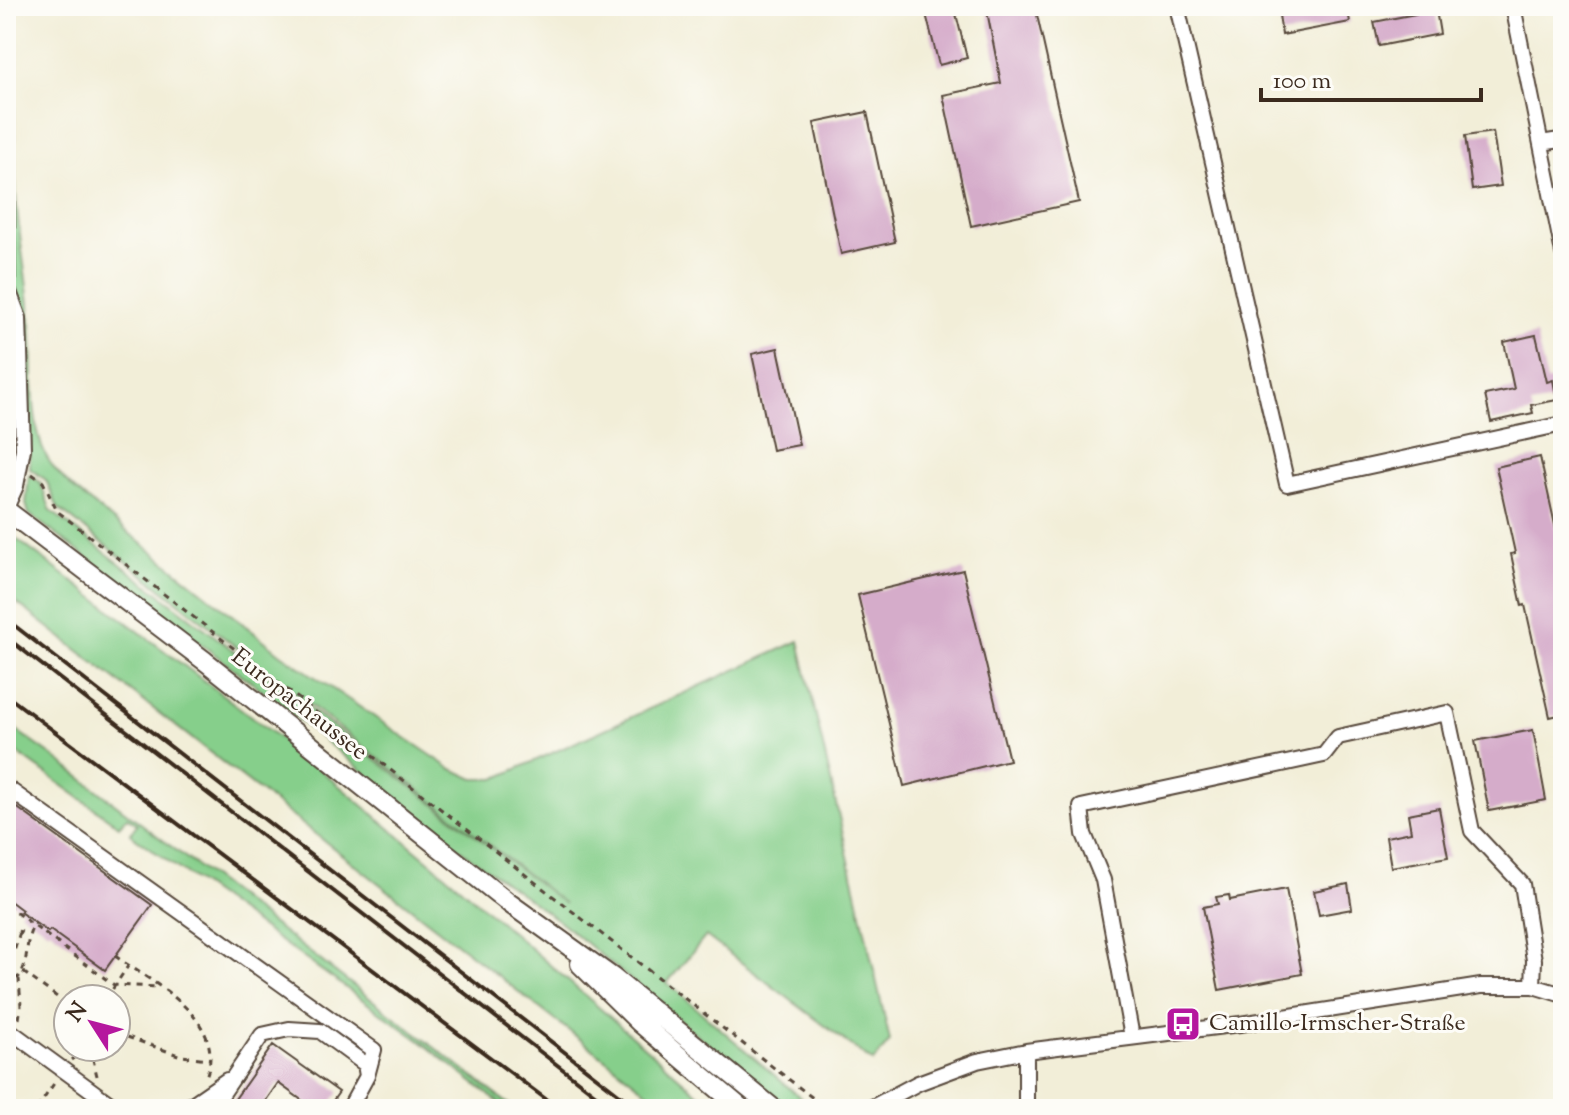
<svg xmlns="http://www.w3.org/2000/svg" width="1569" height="1115" font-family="'Sorts Mill Goudy',serif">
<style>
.green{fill:#86cf8b;stroke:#607c54;stroke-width:2}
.building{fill:#d5acca}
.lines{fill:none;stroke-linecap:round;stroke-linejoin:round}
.minor-casing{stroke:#56473a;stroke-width:18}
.major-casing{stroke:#56473a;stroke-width:22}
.path{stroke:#56473a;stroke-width:3;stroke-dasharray:6 6;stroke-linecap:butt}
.minor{stroke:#fff;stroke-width:14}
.major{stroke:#fff;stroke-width:18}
.rail{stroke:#3b2a1e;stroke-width:4}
.labels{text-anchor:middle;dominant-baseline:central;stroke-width:6;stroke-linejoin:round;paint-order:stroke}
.street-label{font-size:24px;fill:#3b2a1e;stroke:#fdfcf7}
.poi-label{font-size:24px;fill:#3b2a1e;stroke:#fdfcf7;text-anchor:start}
</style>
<rect width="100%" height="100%" fill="#fdfcf7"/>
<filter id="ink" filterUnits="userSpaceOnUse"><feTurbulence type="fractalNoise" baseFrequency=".0125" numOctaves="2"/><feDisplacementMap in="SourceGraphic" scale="16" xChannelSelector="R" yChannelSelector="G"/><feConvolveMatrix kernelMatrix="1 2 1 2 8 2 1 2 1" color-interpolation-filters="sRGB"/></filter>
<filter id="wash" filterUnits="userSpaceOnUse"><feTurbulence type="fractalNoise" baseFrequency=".006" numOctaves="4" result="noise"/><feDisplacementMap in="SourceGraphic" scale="32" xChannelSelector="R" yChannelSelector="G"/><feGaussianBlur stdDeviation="1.8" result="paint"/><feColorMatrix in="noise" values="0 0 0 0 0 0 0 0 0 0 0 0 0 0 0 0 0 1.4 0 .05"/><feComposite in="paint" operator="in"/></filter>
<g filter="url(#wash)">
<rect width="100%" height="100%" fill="#f2eed8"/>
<path class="green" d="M8,6h6c0,63 -2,127 2,191 3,43 12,85 15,128 4,40 -2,82 11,122 7,18 19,30 33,43l206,164 169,114 24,11h21l304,-138 91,400 -17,21 -167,-126 -39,47 147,126h-24l-13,-8 -214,-177 -101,-73 -199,-160 -234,-177 -3,-10 3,-29 11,7 11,29 514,393 -507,-396 -12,-28 -16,-11v-38l-19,-142z
M6,531l300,227 154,129 256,222h-46l-653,-506 -11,-11z
M6,723l48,34 461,352h-8l-88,-69 -289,-206 7,-10 -10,-7 -8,9 -113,-81z"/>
<g id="blocks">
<path class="building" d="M924,6h30l13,52 -28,7z
M986,6h49l44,196 -108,24 -28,-131 58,-12z
M1323,6h24l3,16 -68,13 -3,-20z
M1436,10l4,24 -61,12 -5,-24z
M867,112l28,130 -54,12 -27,-131z
M1493,132l8,54 -29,4 -7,-54z
M1536,335l11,47 6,-2 4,20 -26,5 2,8 -42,9 -6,-27 29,-6 -10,-47z
M778,348l21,97 -27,5 -20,-96z
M1540,457l19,86 4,-1v172l-13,3 -25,-112 -3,1 -11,-52 4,-1 -19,-86z
M963,570l46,190 -105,26 -46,-191z
M1533,730l13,70 -57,11 -14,-70z
M12,804l140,101 -47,65 -55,-40 -2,2 -28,-20 2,-2 -16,-12v-85z
M1439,808l9,49 -57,10 -5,-30 25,-5 -3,-18z
M1348,884l4,25 -33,6 -5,-24z
M1286,889l16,85 -83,16 -16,-83 15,-3 -2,-7 13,-2 1,5z
M273,1045l66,47 -12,17h-13l-36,-26 -18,26h-32z"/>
</g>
</g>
<g filter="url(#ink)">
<use href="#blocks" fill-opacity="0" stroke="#56473a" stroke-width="2"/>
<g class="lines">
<defs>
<path id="minor" d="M1177,6l110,478 276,-60
M1513,6l50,247
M6,140l2,149 11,29 4,131 -7,37 -10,22
M1541,143l19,-3
M6,787l368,263 -7,26 -18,33
M6,1028l111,81
M1132,1037l-29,-157 -19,-46 -3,-27 243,-52 14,-18 109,-24 25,118 50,53 12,76 -1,26
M185,1109l42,-29
M212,1109l50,-74 27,-6 31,2 45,33 2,12
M869,1109l49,-26 59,-22 49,-10 214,-27 241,-38h52l30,9
M1026,1109v-58"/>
<path id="major" d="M6,510l199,151 304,242 103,74 162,132
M580,964l59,58 103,87"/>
</defs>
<use href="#minor" class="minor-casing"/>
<use href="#major" class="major-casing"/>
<path class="path" d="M32,474l11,8 14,29 770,598
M6,905l108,80 43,2
M6,929l16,3
M20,932l-9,29v13l7,4c13,-16 5,-38 17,-55
M115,956c39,28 113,63 91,121
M23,972l45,33
M106,999l22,-33
M19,1019l2,-13 -2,-27
M116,1033l65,23 29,3
M90,1047l7,29
M71,1060l15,-13
M37,1109l18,-27"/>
<use href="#minor" class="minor"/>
<use href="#major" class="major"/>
<path class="rail" d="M6,619l632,490
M6,637l608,472
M6,695l553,414"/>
</g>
</g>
<defs>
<symbol id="bus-square" viewBox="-11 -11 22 22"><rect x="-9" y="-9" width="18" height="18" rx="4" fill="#b5179e" stroke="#fdfcf7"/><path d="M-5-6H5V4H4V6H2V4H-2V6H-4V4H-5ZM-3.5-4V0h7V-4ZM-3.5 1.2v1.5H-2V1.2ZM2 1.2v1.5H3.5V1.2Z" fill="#fff"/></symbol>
</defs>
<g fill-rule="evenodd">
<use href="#bus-square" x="1163" y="1004" width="40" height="40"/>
</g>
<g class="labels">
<g class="street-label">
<text transform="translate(299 705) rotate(38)">Europachaussee</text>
</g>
<g class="poi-label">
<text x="1209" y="1024">Camillo-Irmscher-Straße</text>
</g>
</g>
<rect width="1569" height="1115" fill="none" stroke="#fdfcf7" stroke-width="32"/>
<g transform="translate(92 1023) rotate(306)"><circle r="38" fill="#fdfcf7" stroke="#afa8a0" stroke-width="2"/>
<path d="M0-6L14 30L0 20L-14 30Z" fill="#b5179e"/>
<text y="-12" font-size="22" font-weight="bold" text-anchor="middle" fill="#3b2a1e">N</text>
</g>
<path d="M1261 88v12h220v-12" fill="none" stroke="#3b2a1e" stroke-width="4"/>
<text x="1273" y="88" font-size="24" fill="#3b2a1e" stroke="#fdfcf7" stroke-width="6" paint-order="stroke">100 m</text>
</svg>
